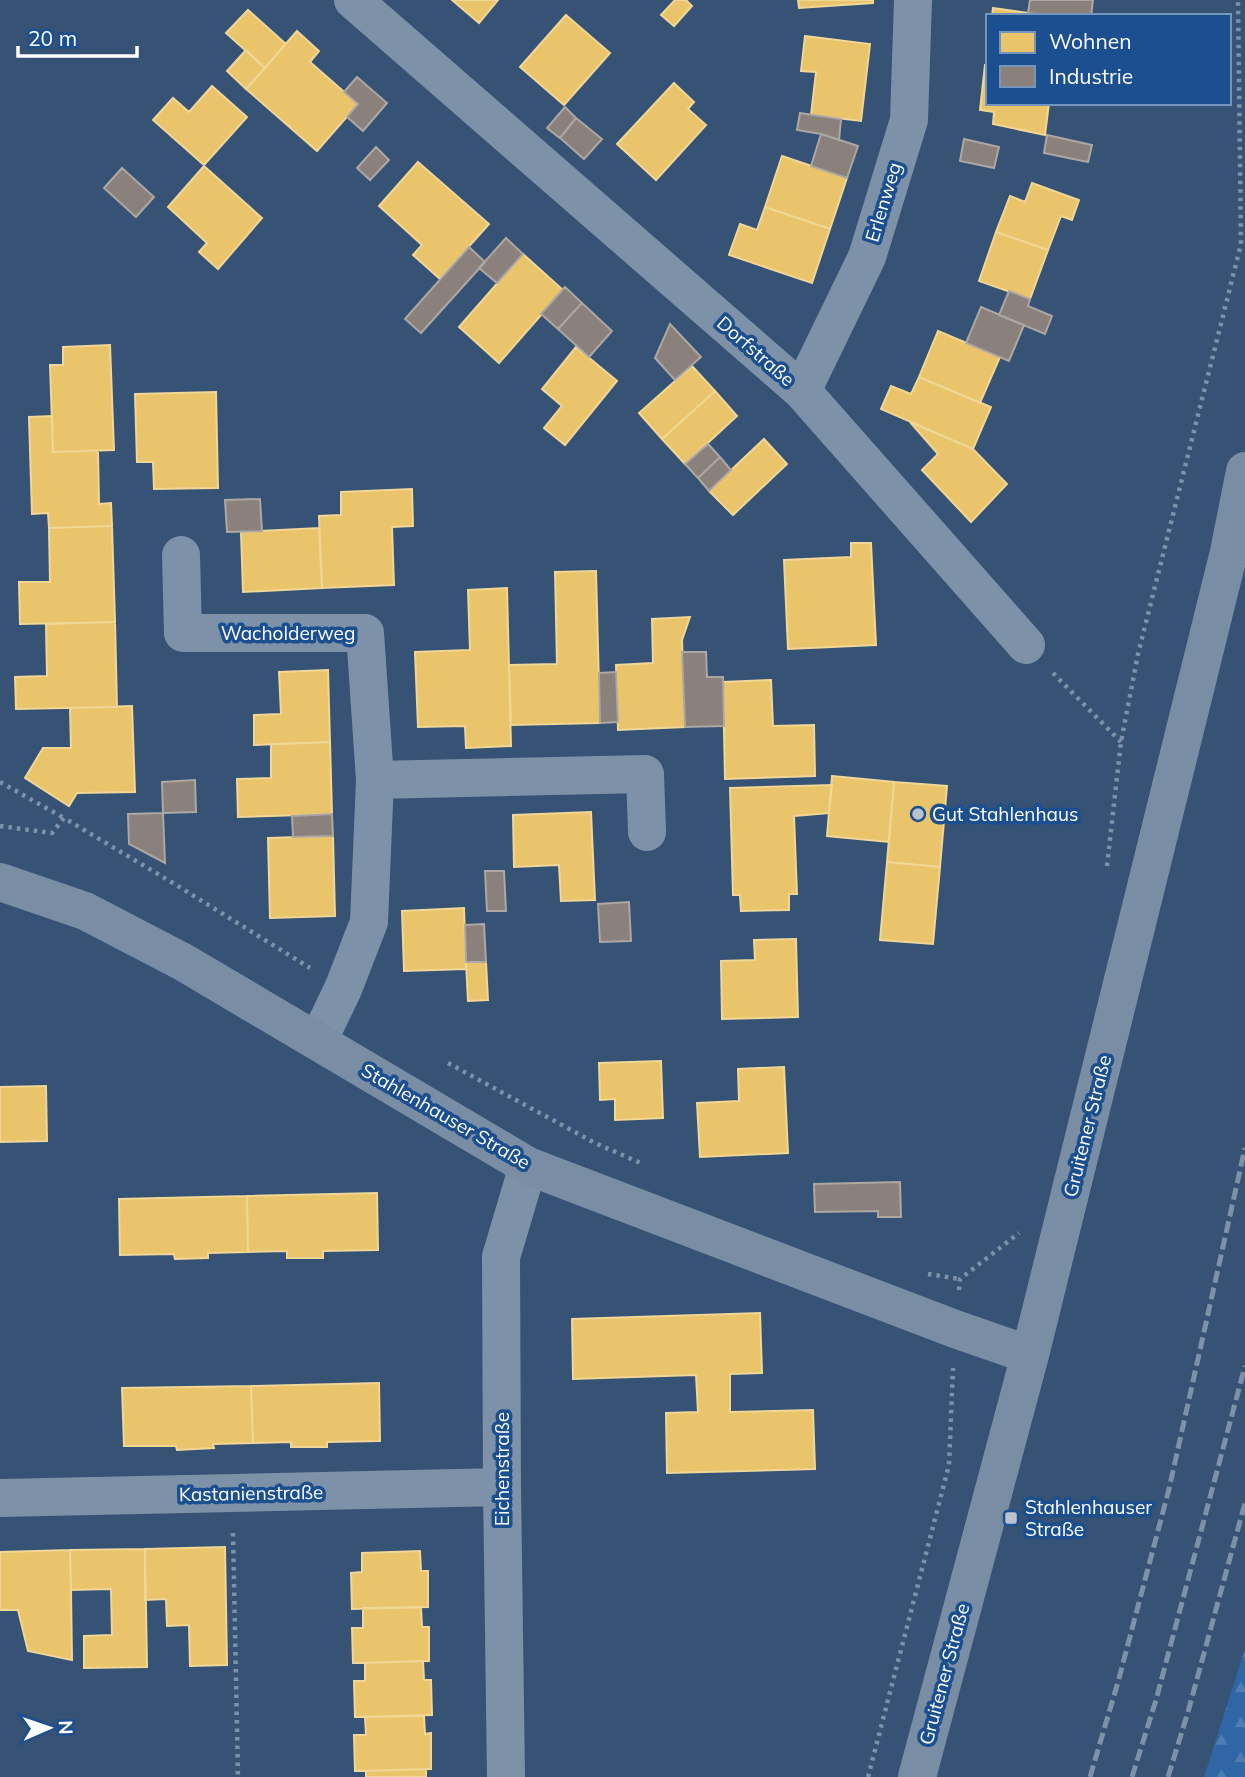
<svg xmlns="http://www.w3.org/2000/svg" width="1245" height="1777" font-family="Mulish,sans-serif">
<style>
.forest{fill:url(#forest-firs)}
.homes{fill:#e9c46a;stroke:#f0d697;stroke-width:2}
.industry{fill:#8a817c;stroke:#ada7a3;stroke-width:2}
.lines{fill:none;stroke-linecap:round;stroke-linejoin:round}
.path{stroke:#7d92a8;stroke-width:4.5;stroke-dasharray:3.5 5;stroke-linecap:butt}
.street{stroke:#7d92a8;stroke-width:38}
.secondary{stroke:#798da4;stroke-width:38}
.rail{stroke:#7e92a7;stroke-width:5;stroke-dasharray:12 5;stroke-linecap:butt}
.poi-dot{fill:#b9c2ce;stroke:#1b4f8f;stroke-width:2.5}
.labels{text-anchor:middle;dominant-baseline:central;stroke-width:7;stroke-linejoin:round;paint-order:stroke}
.street-label{font-size:19px;fill:#fff;stroke:#1b4f8f}
.poi-label{font-size:19px;fill:#fff;stroke:#1b4f8f;text-anchor:start}
</style>
<defs>
<pattern id="forest-firs" width="22" height="20" patternUnits="userSpaceOnUse" patternTransform="scale(1.75)"><rect width="22" height="20" fill="#2f66a5"/><path d="M5 1l3.5 6h-7zM16 11l3.5 6h-7z" fill="#4e7db2"/></pattern>
</defs>
<rect width="100%" height="100%" fill="#365274"/>
<path class="forest" d="M1245,1649v128h-41z"/>
<path class="homes" d="M452,0h46l-19,23z
M675,0h11l6,6 -18,20 -13,-11z
M798,0h75v3l-74,5z
M993,8l35,5 25,3h-61z
M248,10l38,34 -21,24 -39,-35z
M566,15l44,38 -46,52 -44,-38z
M297,31l22,20 -9,11 48,42 -41,47 -71,-62z
M805,36l65,8 -9,77 -50,-6 5,-43 -15,-1z
M246,50l19,18 -19,21 -19,-18z
M985,65h3v38h61l-4,32 -52,-11 1,-12 -14,-2z
M674,83l20,19 -6,7 18,16 -50,55 -39,-36z
M212,86l35,31 -43,48 -51,-45 20,-22 16,14z
M782,156l65,22 -17,51 -65,-22z
M418,162l71,62 -49,55 -27,-24 9,-10 -43,-39z
M204,166l58,52 -44,51 -19,-17 8,-9 -39,-36z
M1032,183l47,17 -7,20 -11,-4 -13,34 -52,-18 14,-36 15,6z
M765,207l65,22 -18,54 -83,-28 11,-31 17,6z
M996,232l52,18 -18,49 -51,-18z
M523,254l40,36 -64,73 -40,-36z
M938,331l62,26 -20,46 -61,-26z
M110,345l4,105 -61,2 -3,-87h13v-18z
M576,347l41,34 -52,64 -21,-17 18,-22 -20,-17z
M692,366l23,25 -53,48 -23,-26z
M919,377l72,30 -18,42 -92,-40 10,-23 20,8z
M715,391l22,25 -52,48 -23,-25z
M216,392l2,96 -64,1 -1,-27h-16l-2,-68z
M52,416l1,36 45,-1 1,53 12,-1 1,23 -63,2 -1,-15 -16,1 -3,-97z
M910,422l63,27 34,35 -36,38 -49,-52 16,-16z
M764,439l23,25 -54,51 -24,-24z
M412,489l1,37 -21,1 2,58 -72,3 -3,-72 22,-1v-23z
M112,526l3,96 -95,2 -1,-42h31l-1,-54z
M319,528l3,60 -79,4 -2,-60z
M851,543h20l5,102 -88,4 -4,-89 67,-3z
M596,571l4,152 -89,2 -2,-60 48,-1 -2,-92z
M507,588l4,158 -45,2 -1,-22 -47,1 -3,-75 55,-2 -2,-60z
M690,617l-8,23 3,87 -67,3 -2,-65 37,-2 -1,-44z
M115,622l2,85 -101,2 -1,-32 32,-1 -1,-52z
M328,670l2,72 -76,3v-30l27,-1 -2,-42z
M771,680l2,46 41,-1 1,51 -90,3 -2,-97z
M132,706l3,86 -58,1 -8,13 -44,-28 18,-30h28l-1,-40z
M330,742l2,72 -94,3 -1,-38 34,-1v-34z
M832,776l62,6 -5,60 -62,-6z
M894,782l53,4 -7,81 -53,-5z
M832,785l-3,28 -35,3 3,78h-8v16l-48,1 -1,-16h-7l-3,-107z
M591,812l4,88 -34,1 -2,-36 -45,2 -1,-52z
M333,836l2,80 -65,2 -2,-80z
M887,862l53,5 -7,77 -53,-4z
M464,908l2,61 -62,2 -2,-60z
M796,939l2,78 -76,2 -1,-58 34,-1 -1,-20z
M466,962h20l2,38 -20,1z
M661,1061l2,57 -48,2v-21l-15,1 -1,-37z
M784,1067l4,86 -88,4 -3,-54 42,-2 -1,-32z
M46,1086l1,55 -47,1v-55z
M377,1193l1,57 -55,1v7h-36v-7l-39,1 -1,-56z
M247,1196l1,56 -40,1v5l-33,1 -1,-5 -54,1 -1,-56z
M760,1313l2,60 -32,1v38l83,-2 2,59 -148,4 -1,-60 32,-1 -2,-37 -123,4 -1,-60z
M379,1383l1,58 -53,1v5h-36v-5l-38,1 -2,-57z
M251,1386l2,57 -40,1 1,4 -37,2 -1,-4h-52l-2,-58z
M225,1547l2,118 -37,1 -1,-41 -22,1 -1,-27 -21,1v-51z
M145,1549l2,118 -63,1v-32l28,-1 -1,-46 -40,1 -1,-40z
M70,1550l1,40 1,70 -44,-9 -10,-41h-18v-58z
M420,1551l1,20h7v36l-76,2 -1,-36 11,-1v-19z
M421,1607l1,20h7v34l-76,2 -1,-35h11v-20z
M423,1661l1,19h7l1,35 -77,2 -1,-36h11v-18z
M424,1716l1,18 6,-1v36l-76,2 -1,-36h12l-1,-18z
M426,1769v8h-60v-6z"/>
<path class="industry" d="M1030,0h63l-2,16h-38l-25,-3z
M357,77l30,26 -24,28 -16,-14 11,-13 -14,-12z
M565,107l11,11 -16,20 -13,-10z
M800,113l41,6 -2,21 -18,-6 -24,-4z
M576,118l26,21 -18,20 -24,-21z
M821,134l37,12 -11,32 -36,-12z
M1047,135l45,10 -4,17 -44,-9z
M964,139l35,8 -5,21 -34,-7z
M376,147l13,13 -19,20 -13,-12z
M122,168l32,29 -18,20 -32,-29z
M506,238l17,16 -26,29 -18,-15z
M469,247l16,15 -64,71 -16,-14z
M565,287l17,16 -24,26 -17,-15z
M1009,291l21,8 -2,7 24,10 -7,18 -46,-19z
M582,303l30,28 -23,26 -31,-28z
M981,307l43,18 -15,36 -43,-18z
M670,324l31,33 -26,23 -20,-22z
M708,444l12,13 -22,21 -13,-14z
M720,457l11,13 -22,21 -11,-13z
M260,499l2,32 -35,1 -2,-32z
M682,652h24l1,25h16l1,49 -39,1z
M616,672l2,50 -18,1 -1,-50z
M195,780l1,32 -33,1 -1,-31z
M163,813l2,50 -36,-19 -1,-30z
M332,814l1,22 -40,1 -1,-21z
M485,871h19l2,40h-19z
M629,902l2,39 -31,1 -2,-38z
M484,924l2,38h-20l-1,-37z
M900,1182l1,35h-23v-6l-63,1 -1,-28z"/>
<g class="lines">
<path class="path" d="M1053,673l68,69
M0,782l64,36
M0,826l52,7 12,-15 109,65 137,85
M1107,866l14,-124 17,-88 103,-410 -3,-244
M448,1063l147,80 48,21
M928,1274l32,5
M959,1290l1,-11 59,-46
M233,1533l5,244
M868,1777l81,-312 4,-97"/>
<path class="street" d="M353,0l449,391 224,254
M802,391l65,-134 42,-137 4,-120
M181,555l2,78h182l10,147 -6,142 -26,67 -25,52
M375,780l270,-6 2,58
M0,1498l502,-11
M506,1777l-4,-290 -1,-230 27,-91"/>
<path class="secondary" d="M0,882l85,29 98,51 345,204 427,163 75,26
M917,1777l113,-422 199,-803 16,-81"/>
<path class="rail" d="M1090,1777l28,-95 51,-193 76,-341
M1132,1777l24,-77 89,-334
M1168,1777l20,-65 57,-209"/>
</g>
<g class="poi-dot">
<circle cx="918" cy="814" r="7"/>
<rect x="1004" y="1511" width="14" height="14" rx="3.5"/>
</g>
<g class="labels">
<g class="street-label">
<text transform="translate(883 202) rotate(-73)">Erlenweg</text>
<text transform="translate(756 351) rotate(41)">Dorfstraße</text>
<text x="288" y="633">Wacholderweg</text>
<text transform="translate(446 1116) rotate(30)">Stahlenhauser Straße</text>
<text transform="translate(1087 1126) rotate(-76)">Gruitener Straße</text>
<text transform="translate(502 1469) rotate(-90)">Eichenstraße</text>
<text transform="translate(251 1493) rotate(-1)">Kastanienstraße</text>
<text transform="translate(944 1674) rotate(-75)">Gruitener Straße</text>
</g>
<g class="poi-label">
<text x="932" y="814">Gut Stahlenhaus</text>
<text x="1025" y="1507">Stahlenhauser<tspan x="1025" dy="22">Straße</tspan></text>
</g>
</g>
<rect x="986" y="14" width="245" height="91" fill="#1b4f8f" stroke="#7695bc" stroke-width="2"/>
<rect x="1000" y="32" width="35" height="21" fill="#e9c46a" stroke="#7695bc" stroke-width="2"/>
<text x="1049" y="49" font-size="21" fill="#ffffff">Wohnen</text>
<rect x="1000" y="66" width="35" height="21" fill="#8a817c" stroke="#7695bc" stroke-width="2"/>
<text x="1049" y="84" font-size="21" fill="#ffffff">Industrie</text>
<g transform="translate(49 1728) rotate(88)" stroke="#1b4f8f" stroke-width="5" paint-order="stroke">
<path d="M0-5L12 26L0 18L-12 26Z" fill="#ffffff"/>
<text y="-10" font-size="19" font-weight="bold" text-anchor="middle" fill="#ffffff">N</text>
</g>
<path d="M18 46v10h119v-10" fill="none" stroke="#ffffff" stroke-width="3.5"/>
<text x="28" y="46" font-size="21" fill="#ffffff" stroke="#1b4f8f" stroke-width="5" paint-order="stroke">20 m</text>
</svg>
